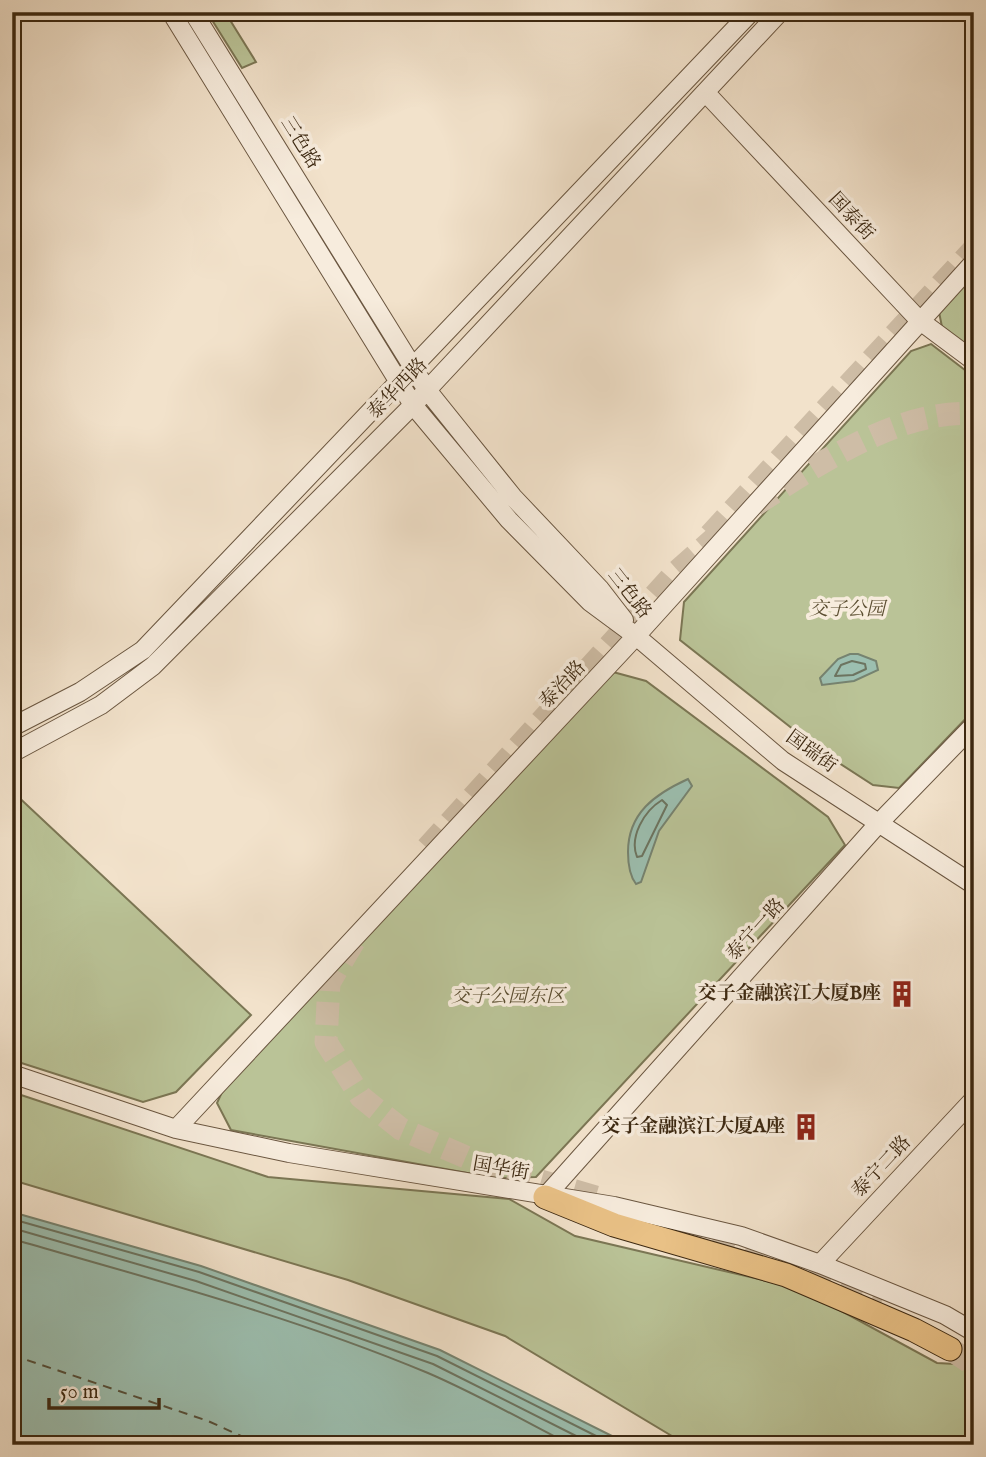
<svg xmlns="http://www.w3.org/2000/svg" width="986" height="1457" font-family="'IM FELL English','Noto Serif SC',serif">
<style>
.green{fill:#bac397;stroke:#7b7654;stroke-width:2}
.water{fill:#9cbfb0;stroke:#768370;stroke-width:2}
.lines{fill:none;stroke-linecap:round;stroke-linejoin:round}
.shore{stroke:#6c7460;stroke-width:2}
.ferry{stroke:#544e39;stroke-width:2;stroke-dasharray:9 7;stroke-linecap:butt}
.major-tunnel{stroke:#cebda6;stroke-width:23;stroke-dasharray:23 11;stroke-linecap:butt}
.minor-casing{stroke:#6a5640;stroke-width:20}
.major-casing{stroke:#3c2811;stroke-width:25}
.minor{stroke:#f7ecdd;stroke-width:18}
.major{stroke:#e9c186;stroke-width:23}
.labels{text-anchor:middle;dominant-baseline:central;stroke-width:7;stroke-linejoin:round;paint-order:stroke}
.street-label{font-size:19px;fill:#3c2811;stroke:#f7ecdd}
.park-label{font-size:19px;font-style:italic;fill:#5c4f32;stroke:#f7ecdd}
.poi-label{font-size:19px;font-weight:bold;fill:#3c2811;stroke:#f7ecdd;text-anchor:end}
</style>
<rect width="100%" height="100%" fill="#f2e2cb"/>
<filter id="stains"><feTurbulence type="fractalNoise" baseFrequency=".00286" numOctaves="4"/><feColorMatrix values="0 0 0 0 .2 0 0 0 0 .09 0 0 0 0 .02 0 0 0 .5 -.17"/></filter>
<radialGradient id="worn" r=".72"><stop offset=".6" stop-color="#630" stop-opacity="0"/><stop offset="1" stop-color="#630" stop-opacity=".3"/></radialGradient>
<path class="green" d="M207,12h18l31,50 -14,6z
M974,269v84l-32,-26 -4,-20z
M931,344l43,33v333l-75,78 -26,-3 -51,-33 -142,-112 4,-38 227,-251z
M613,672l33,9 182,136 17,28 -309,332 -41,1 -264,-48 -14,-27 6,-13z
M12,791l239,224 -75,77 -33,10 -131,-42z
M12,1092l256,85 241,22 66,37 226,53 136,74 37,2v80h-287l-182,-109 -157,-56 -336,-100z"/>
<path class="water" d="M850,654h8l18,7 2,9 -24,11 -32,4 -2,-7 18,-19z
M688,779l4,7 -33,45 -18,51 -5,2c-7,-9 -8,-21 -8,-32 0,-39 27,-58 60,-73z
M12,1212l189,54 239,84 190,95h-592l-26,-11z"/>
<g class="lines">
<path class="shore" d="M852,661l13,3 1,5 -13,6 -18,1 6,-11z
M662,800l5,5 -25,51 -5,1c-8,-20 7,-46 25,-57z
M12,1219l187,53 238,84 177,89
M12,1228l184,53 237,83 161,81
M12,1239c140,40 282,78 416,134 49,21 96,48 143,72"/>
<path class="ferry" d="M12,1355l196,66 53,24"/>
<path class="major-tunnel" d="M755,505c60,-39 145,-97 219,-91
M710,535l264,-286
M427,848l247,-274 52,-46
M354,941l-25,42 -3,59 35,55 40,32 81,35 117,34
M681,1227l202,71
M950,1349l24,16"/>
<defs>
<path id="minor" d="M171,12l242,393 96,115 81,82 46,34 147,125 191,124
M193,12l234,378 86,107 87,92 24,31
M706,93l213,227 55,41
M12,727l68,-35 63,-42 608,-638
M12,753l89,-48 52,-39 260,-261 367,-393
M12,1074l164,55 113,24 325,53 127,30 79,28 125,51 29,17
M176,1129l460,-493 338,-374
M545,1197l333,-373 96,-99
M820,1264l154,-165"/>
<path id="major" d="M545,1197l69,28 172,50 128,55 36,19"/>
</defs>
<use href="#minor" class="minor-casing"/>
<use href="#major" class="major-casing"/>
<use href="#minor" class="minor"/>
<use href="#major" class="major"/>
</g>
<defs>
<symbol id="building-bare" viewBox="-9 -9 18 18"><path d="M-4-6H4V6H1V3H-1V6H-4ZM-2.5-4.3h1.7v1.8h-1.7ZM.8-4.3h1.7v1.8H.8ZM-2.5-1h1.7V.8h-1.7ZM.8-1h1.7V.8H.8Z" fill="#8f2418" stroke="#f7ecdd" stroke-width="2.5" paint-order="stroke"/></symbol>
</defs>
<g fill-rule="evenodd">
<use href="#building-bare" x="883" y="975" width="38" height="38"/>
<use href="#building-bare" x="787" y="1108" width="38" height="38"/>
</g>
<g class="labels">
<g class="street-label">
<text transform="translate(300 143) rotate(58)">三色路</text>
<text transform="translate(851 217) rotate(47)">国泰街</text>
<text transform="translate(398 389) rotate(-46)">泰华西路</text>
<text transform="translate(629 594) rotate(52)">三色路</text>
<text transform="translate(563 685) rotate(-47)">泰治路</text>
<text transform="translate(811 752) rotate(36)">国瑞街</text>
<text transform="translate(756 930) rotate(-48)">泰宁一路</text>
<text transform="translate(882 1167) rotate(-47)">泰宁二路</text>
<text transform="translate(501 1169) rotate(10)">国华街</text>
</g>
<g class="park-label">
<text x="847" y="610">交子公园</text>
<text x="508" y="997">交子公园东区</text>
</g>
<g class="poi-label">
<text x="881" y="994">交子金融滨江大厦B座</text>
<text x="785" y="1127">交子金融滨江大厦A座</text>
</g>
</g>
<rect width="986" height="1457" fill="none" stroke="#f2e2cb" stroke-width="42"/>
<rect x="14" y="14" width="958" height="1429" fill="none" stroke="#3c2811" stroke-width="3.5"/>
<rect x="21" y="21" width="944" height="1415" fill="none" stroke="#3c2811" stroke-width="2"/>
<path d="M49 1398v10h110v-10" fill="none" stroke="#3c2811" stroke-width="3.5"/>
<text x="60" y="1398" font-size="21" fill="#3c2811" stroke="#f7ecdd" stroke-width="5" paint-order="stroke">50 m</text>
<rect width="100%" height="100%" filter="url(#stains)"/>
<rect width="100%" height="100%" fill="url(#worn)"/>
</svg>
